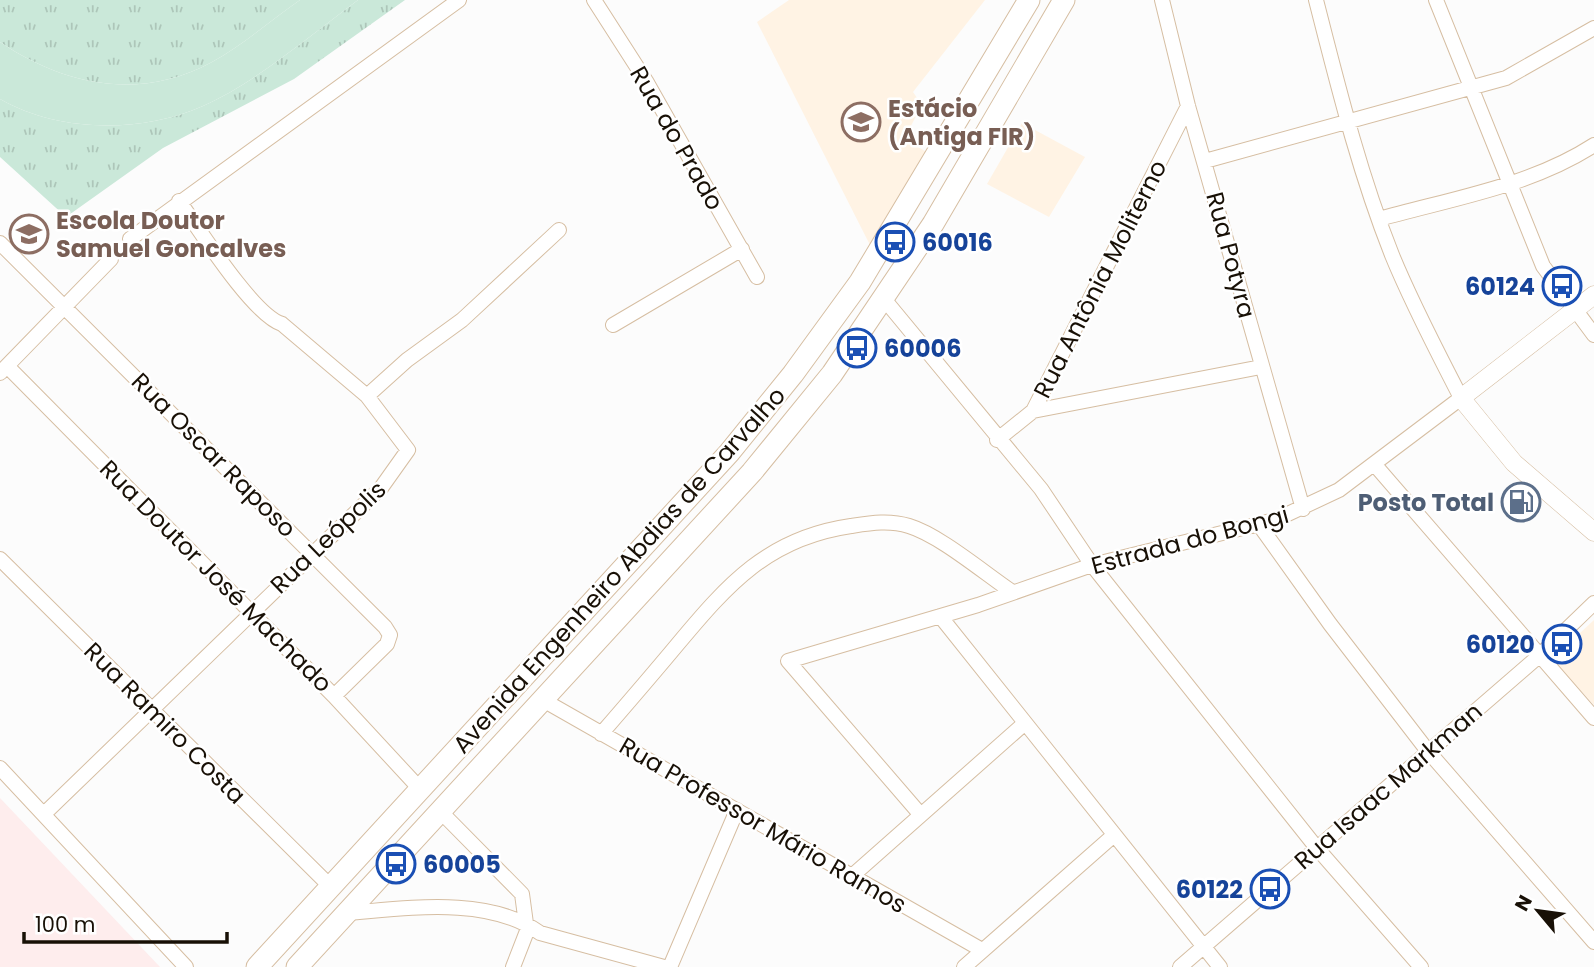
<svg xmlns="http://www.w3.org/2000/svg" width="1594" height="967" font-family="Poppins,sans-serif">
<style>
.commercial{fill:#feeded}
.built{fill:#fff3e4}
.grass{fill:url(#grass-tufts)}
.pitch{fill:#cae8d9}
.lines{fill:none;stroke-linecap:round;stroke-linejoin:round}
.minor-casing{stroke:#d6bea2;stroke-width:16}
.major-casing{stroke:#d6bea2;stroke-width:19}
.highway-casing{stroke:#d6bea2;stroke-width:23}
.minor{stroke:#fff;stroke-width:14}
.major{stroke:#fff;stroke-width:18}
.highway{stroke:#fff;stroke-width:21}
.labels{text-anchor:middle;dominant-baseline:central;stroke-width:5;stroke-linejoin:round;paint-order:stroke}
.education-label{font-size:24px;font-weight:bold;fill:#785e54;stroke:#fff;text-anchor:start}
.street-label{font-size:24px;fill:#181006;stroke:#fff}
.transit-label{font-size:24px;font-weight:bold;fill:#164399;stroke:#fff;text-anchor:start}
.service-label{font-size:24px;font-weight:bold;fill:#4e5e75;stroke:#fff;text-anchor:end}
</style>
<defs>
<pattern id="grass-tufts" width="24" height="20" patternUnits="userSpaceOnUse" patternTransform="scale(1.75)"><rect width="24" height="20" fill="#cae8d9"/><path d="M3 7l-1-3M5 7V3M7 7l1-3M15 17l-1-3M17 17v-4M19 17l1-3" fill="none" stroke="#adc6b9"/></pattern>
</defs>
<rect width="100%" height="100%" fill="#fcfcfc"/>
<path class="commercial" d="M0,798l160,169h-160z"/>
<path class="built" d="M789,0h196l-72,92 9,13 -18,34 28,16 -59,96 -116,-229z
M1022,123l63,34 -36,60 -62,-33z
M1594,620v85l-42,-46z"/>
<path class="grass" d="M0,0h300c-29,20 -57,45 -88,62 -71,39 -147,24 -212,-20z
M358,0h47l-111,79 -131,69 -97,69 -66,-60v-58c59,34 142,34 203,7 52,-23 109,-72 155,-106z"/>
<path class="pitch" d="M300,0h58c-46,34 -103,83 -155,106 -61,27 -144,27 -203,-7v-57c65,44 141,59 212,20 31,-17 59,-42 88,-62z"/>
<g class="lines">
<defs>
<path id="minor" d="M594,0l52,81 111,196
M1162,0l26,106 115,403
M1436,0l107,266 51,69
M1205,161l301,-83 88,-50
M1379,219c71,-20 152,-33 215,-74
M130,239l329,-239
M0,243l385,384 5,8 -3,9 -53,52
M884,299l157,190 51,76 224,282 105,120
M613,325l129,-76
M7,366l327,330 87,94
M0,373l111,-114
M367,396l40,-36 55,-40 97,-90
M1033,411l228,-44
M997,440l36,-29 155,-305
M1375,465l219,253
M1260,526l70,98 97,126 167,192
M0,559l331,328
M940,616l280,351
M543,700l439,250
M601,734c26,-30 51,-59 76,-89 51,-61 91,-107 174,-119 20,-3 38,-6 58,0 30,9 74,46 102,65
M0,768l186,199
M440,811l82,83 5,37 -14,36
M44,814l337,-326 27,-38 -41,-54 -85,-72c-29,-9 -83,-95 -103,-123
M920,814l-132,-153 190,-56 114,-40 183,-45 64,-30 122,-92c-24,-47 -49,-94 -69,-143 -33,-83 -54,-169 -76,-255
M852,876l173,-153
M349,913c60,-5 140,-17 191,20l124,34
M670,967l67,-157
M964,967l150,-132
M1180,967l359,-311 55,-53"/>
<path id="major" d="M1594,295l-133,103 53,65 80,69"/>
<path id="highway" d="M257,967l472,-514 64,-79 67,-92 169,-282
M297,967l455,-495 80,-98 101,-150 131,-224"/>
</defs>
<use href="#minor" class="minor-casing"/>
<use href="#major" class="major-casing"/>
<use href="#highway" class="highway-casing"/>
<use href="#minor" class="minor"/>
<use href="#major" class="major"/>
<use href="#highway" class="highway"/>
</g>
<defs>
<symbol id="university-ring" viewBox="-11 -11 22 22"><circle r="9.5" fill="#fff" stroke="#8d6e63" stroke-width="1.5"/><path d="M0-5L7-2L0 1L-7-2ZM-4 1L0 2.5L4 1V4Q0 6-4 4Z" fill="#8d6e63"/></symbol>
<symbol id="school-ring" viewBox="-11 -11 22 22"><circle r="9.5" fill="#fff" stroke="#8d6e63" stroke-width="1.5"/><path d="M0-5L7-2L0 1L-7-2ZM-4 1L0 2.5L4 1V4Q0 6-4 4Z" fill="#8d6e63"/></symbol>
<symbol id="bus-ring" viewBox="-11 -11 22 22"><circle r="9.5" fill="#fff" stroke="#1a4fb4" stroke-width="1.5"/><path d="M-5-6H5V4H4V6H2V4H-2V6H-4V4H-5ZM-3.5-4V0h7V-4ZM-3.5 1.2v1.5H-2V1.2ZM2 1.2v1.5H3.5V1.2Z" fill="#1a4fb4"/></symbol>
<symbol id="fuel-ring" viewBox="-11 -11 22 22"><circle r="9.5" fill="#fff" stroke="#5c6f8a" stroke-width="1.5"/><path d="M-5.5-6h7V0h2V4h1.3V-2.5L3-4.5l.8-.8L6-3V5H2.5V1h-1V6h-7ZM-4.2-4.7v3.2H.2V-4.7Z" fill="#5c6f8a"/></symbol>
</defs>
<g fill-rule="evenodd">
<use href="#university-ring" x="839" y="100" width="44" height="44"/>
<use href="#school-ring" x="7" y="212" width="44" height="44"/>
<use href="#bus-ring" x="873" y="220" width="44" height="44"/>
<use href="#bus-ring" x="1540" y="264" width="44" height="44"/>
<use href="#bus-ring" x="835" y="326" width="44" height="44"/>
<use href="#fuel-ring" x="1499" y="480" width="44" height="44"/>
<use href="#bus-ring" x="1540" y="622" width="44" height="44"/>
<use href="#bus-ring" x="374" y="842" width="44" height="44"/>
<use href="#bus-ring" x="1248" y="867" width="44" height="44"/>
</g>
<g class="labels">
<g class="education-label">
<text x="888" y="108">Estácio<tspan x="888" dy="28">(Antiga FIR)</tspan></text>
<text x="56" y="220">Escola Doutor<tspan x="56" dy="28">Samuel Goncalves</tspan></text>
</g>
<g class="street-label">
<text transform="translate(677 138) rotate(60)">Rua do Prado</text>
<text transform="translate(1231 255) rotate(75)">Rua Potyra</text>
<text transform="translate(1100 279) rotate(-63)">Rua Antônia Moliterno</text>
<text transform="translate(214 455) rotate(45)">Rua Oscar Raposo</text>
<text transform="translate(328 537) rotate(-44)">Rua Leópolis</text>
<text transform="translate(1190 540) rotate(-15)">Estrada do Bongi</text>
<text transform="translate(619 570) rotate(-48)">Avenida Engenheiro Abdias de Carvalho</text>
<text transform="translate(216 576) rotate(45)">Rua Doutor José Machado</text>
<text transform="translate(165 723) rotate(45)">Rua Ramiro Costa</text>
<text transform="translate(1388 786) rotate(-41)">Rua Isaac Markman</text>
<text transform="translate(763 825) rotate(30)">Rua Professor Mário Ramos</text>
</g>
<g class="transit-label">
<text x="922" y="242">60016</text>
<text x="1535" y="286" text-anchor="end">60124</text>
<text x="884" y="348">60006</text>
<text x="1535" y="644" text-anchor="end">60120</text>
<text x="423" y="864">60005</text>
<text x="1243" y="889" text-anchor="end">60122</text>
</g>
<g class="service-label">
<text x="1494" y="502">Posto Total</text>
</g>
</g>
<g transform="translate(1538 911) rotate(299)" stroke="#ffffff" stroke-width="5" paint-order="stroke">
<path d="M0-5L12 26L0 18L-12 26Z" fill="#181006"/>
<text y="-10" font-size="19" font-weight="bold" text-anchor="middle" fill="#181006">N</text>
</g>
<path d="M24 932v10h203v-10" fill="none" stroke="#181006" stroke-width="3.5"/>
<text x="35" y="932" font-size="21" fill="#181006" stroke="#ffffff" stroke-width="5" paint-order="stroke">100 m</text>
</svg>
